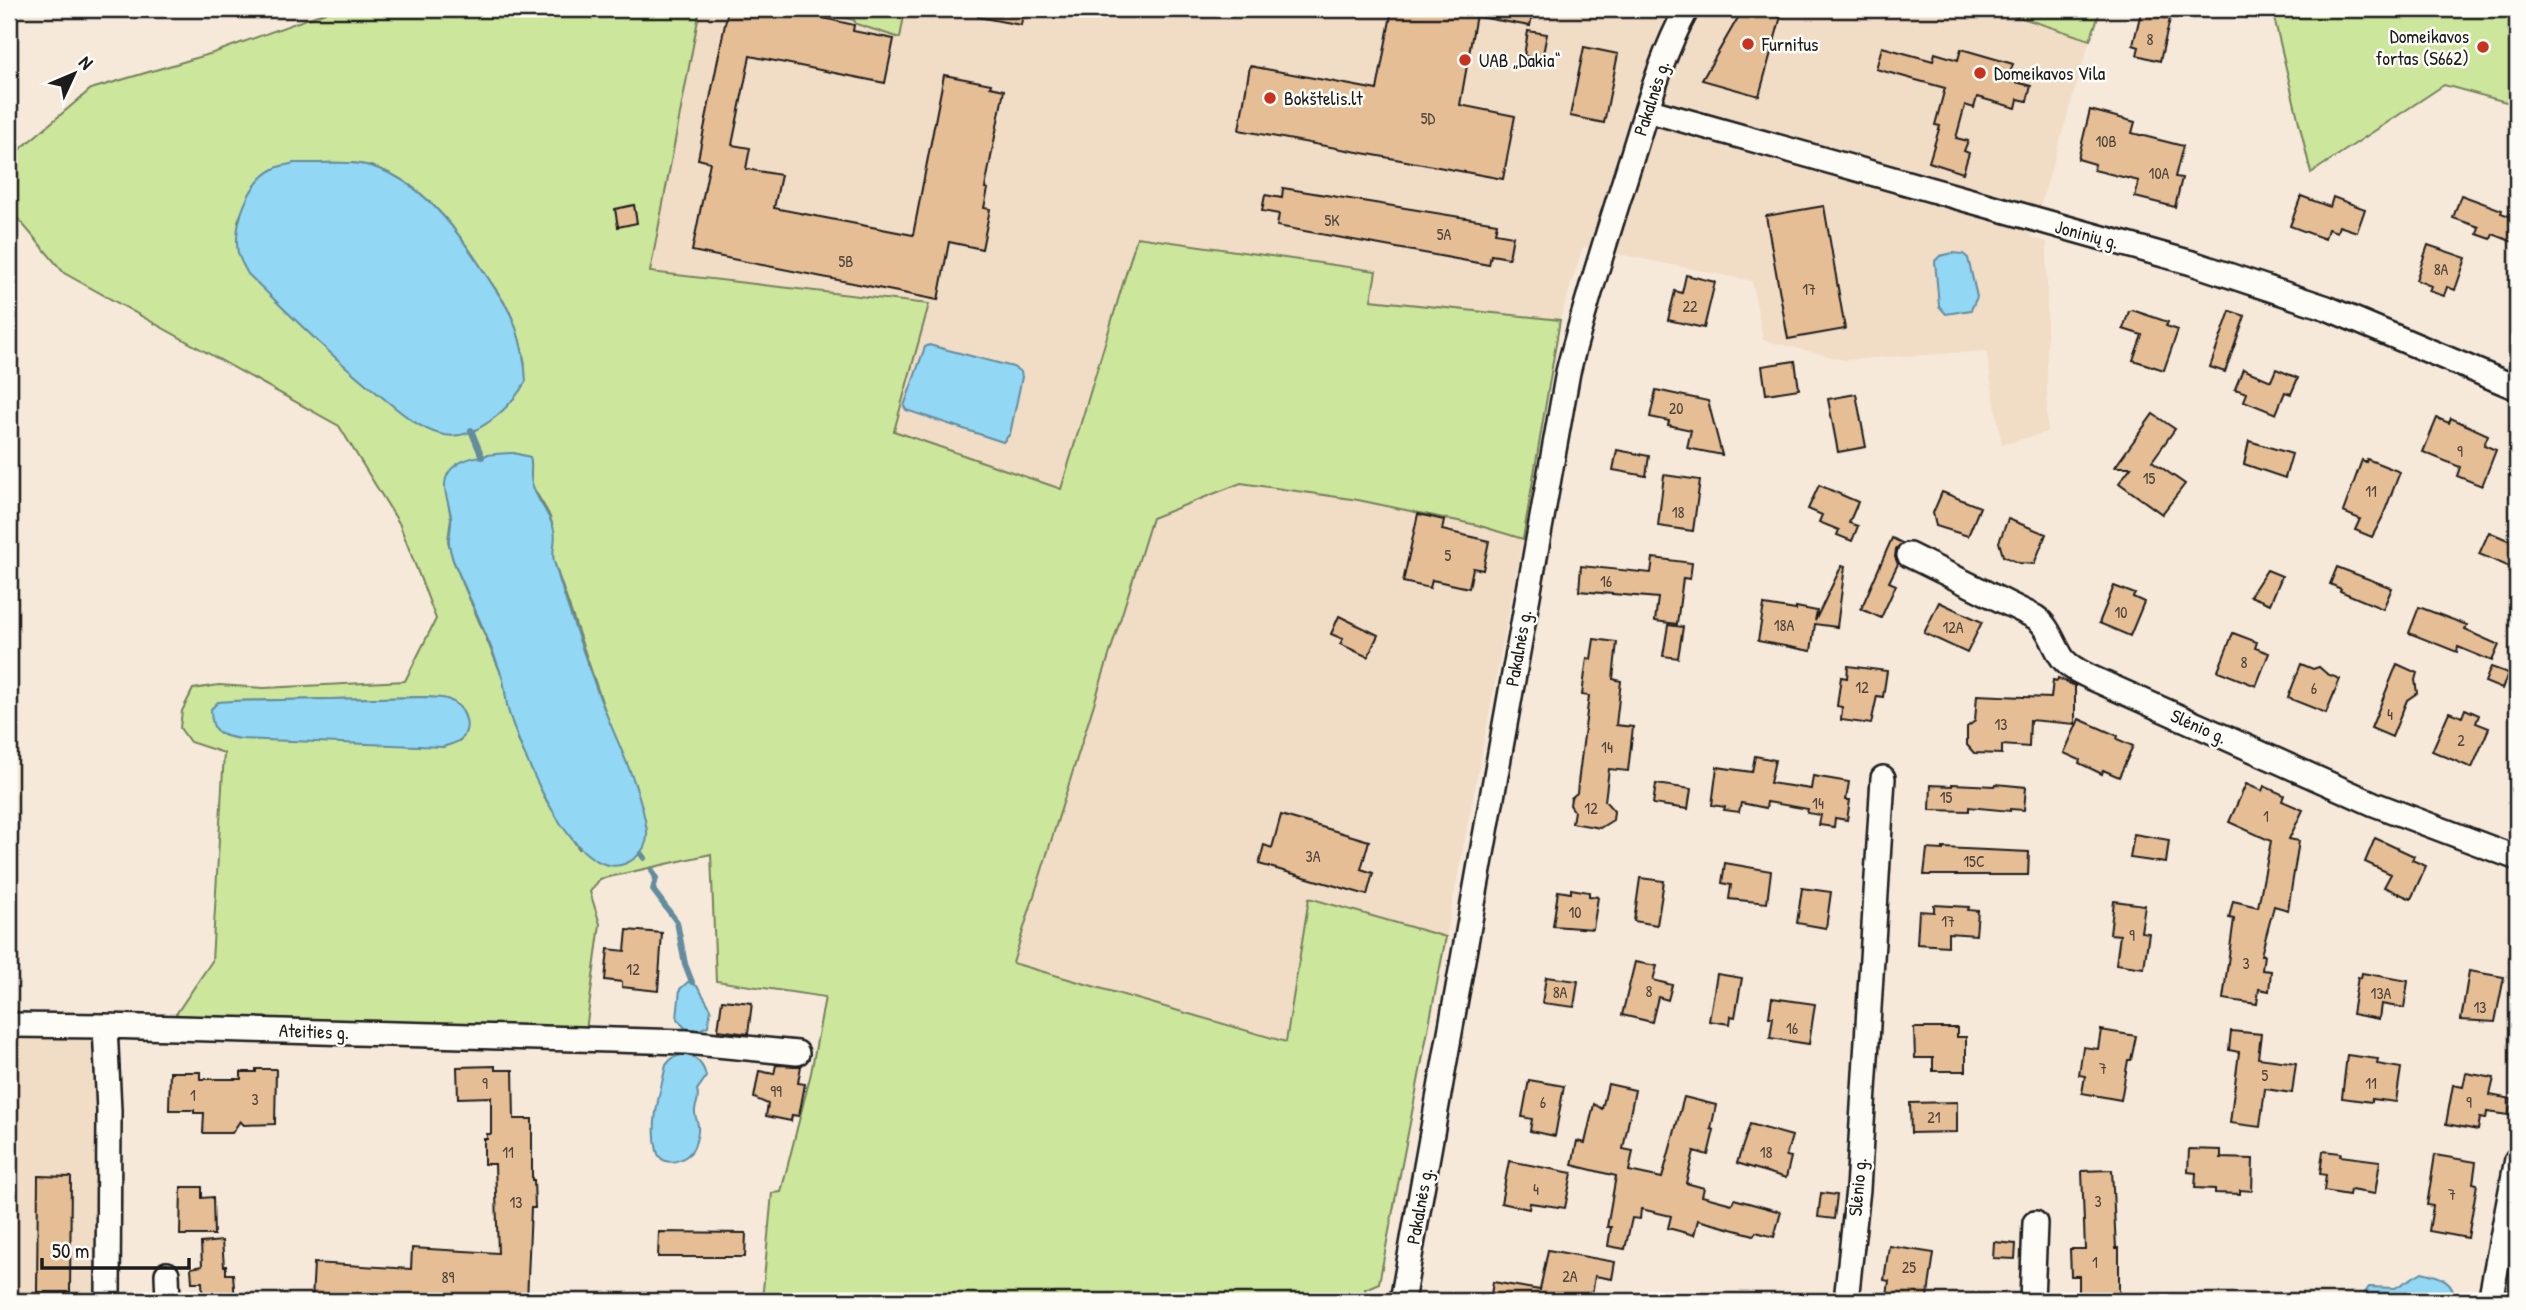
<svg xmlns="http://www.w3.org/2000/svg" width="2526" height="1310" font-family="'Patrick Hand',sans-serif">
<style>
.built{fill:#f1dcc6}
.green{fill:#cce69c;stroke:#74815c;stroke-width:2;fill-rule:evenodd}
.water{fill:#92d7f4;stroke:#638c9e;stroke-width:2}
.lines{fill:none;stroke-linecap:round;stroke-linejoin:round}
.stream{stroke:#638c9e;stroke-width:6}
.building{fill:#e6be96;stroke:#1c1c1c;stroke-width:2}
.street-casing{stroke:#1c1c1c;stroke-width:28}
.street{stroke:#fdfcf7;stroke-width:23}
.poi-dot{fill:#c8321e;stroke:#fdfcf7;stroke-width:2.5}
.labels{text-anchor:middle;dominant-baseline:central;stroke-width:5;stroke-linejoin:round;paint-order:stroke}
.number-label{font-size:16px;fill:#4e443a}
.poi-label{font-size:19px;fill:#1c1c1c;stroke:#fdfcf7;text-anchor:start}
.street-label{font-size:19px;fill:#1c1c1c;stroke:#fdfcf7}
</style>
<rect width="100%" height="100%" fill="#f6e9da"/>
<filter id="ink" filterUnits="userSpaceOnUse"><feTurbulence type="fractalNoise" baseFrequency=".0143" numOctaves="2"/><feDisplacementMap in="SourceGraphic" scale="14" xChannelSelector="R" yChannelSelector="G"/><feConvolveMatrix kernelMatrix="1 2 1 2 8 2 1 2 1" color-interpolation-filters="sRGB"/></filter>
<g filter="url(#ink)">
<path class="built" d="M700,9h1295l95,31 -59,197 16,5v190l-45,13 -16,-94 -142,9 -81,-20 -11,-59 -169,-34 -23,73 -190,-20 6,-28 -315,217 -168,-58 36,-126 -279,-33z
M1241,483l117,17 57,12 62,13 46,14 -77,398 -137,-38 -22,143 -274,-78 139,-446z
M105,1026l3,275h-99v-265z"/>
<path class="green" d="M334,9h366l-50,263 279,32 -35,127 167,58 76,-252 239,34 -5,29 189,20 -37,219 -46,-14 -62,-13 -57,-12 -117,-17 -89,35 -139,445 273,79 23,-144 137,39 -67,346 -14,6 4,12h-607l10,-108 9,-1 30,-119 14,-76 -109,-16 -5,-127 -111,25 -10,13 10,32 -15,114 -417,-12 44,-65 12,-208 -34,-11 -10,-14 2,-17 11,-22 26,-4 45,3 141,-7 31,-62 -37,-96 -60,-97 -275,-153 -55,-65v-19l10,-39 72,-61 122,-36zM294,163c28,1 59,-4 85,6 49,17 85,71 111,112 7,10 15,21 20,32 8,16 11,34 15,51l-39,59 -21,10 -227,-212 14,-31zM513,453l17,4c3,9 -1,18 2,28 5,12 15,22 19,35 5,13 1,25 2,39l94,274 -68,16 -33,-49 -27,-58 -11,-33 -5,-31 -50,-118 -5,-19 3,-23 -6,-33zM427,697c31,3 37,6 37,39l-5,5 -16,6 -211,-46z
M809,9l96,1 -5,28 -44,-14 -2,-4z
M1995,9h106l-11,31z
M2272,9h245v96l-73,-20 -133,88z"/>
<path class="water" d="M294,163c28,1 59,-4 85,6 49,17 85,71 111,112 10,16 21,30 26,47 6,17 9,35 10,53 -15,26 -52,63 -86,53 -22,-6 -41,-23 -58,-37 -48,-38 -91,-81 -134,-123 -4,-7 -8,-14 -10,-21 -5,-29 10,-74 40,-86 5,-2 11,-2 16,-4z
M1953,253l10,1 5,4 9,39 -6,13 -25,4 -7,-8 -4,-45 5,-5z
M929,345l84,22 8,5 1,5 -12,57 -7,8 -97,-32 -2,-4 21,-59z
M513,453l17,4c3,9 -1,17 2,26 4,17 18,30 22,47 3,11 -3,20 0,31 11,41 26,81 40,121 16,48 46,99 53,149 1,12 -3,20 -12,27 -56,43 -114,-108 -126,-145 -4,-12 -3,-25 -7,-36 -13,-40 -33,-79 -49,-117 -2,-7 -5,-15 -4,-22 1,-7 3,-14 2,-21 -1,-11 -7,-23 -6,-33 2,-29 46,-30 68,-31z
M427,697c7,1 16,0 22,3 14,5 23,24 14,37 -4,6 -13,7 -20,10l-202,-8c-22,-3 -30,-6 -30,-30l7,-7 14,-1z
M689,981l9,6 13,22 -3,17 -9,4 -14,-2 -8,-9 3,-30z
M684,1054c12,3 20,10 22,23l-9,13c3,9 -1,12 -2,20 -1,6 3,11 3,16 1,5 -2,16 -4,21 -6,14 -32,23 -37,4 -7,-28 3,-58 9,-86l6,-7z
M2422,1272c17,4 34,8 32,29l-89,-1 -1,-6 5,-7 26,1z"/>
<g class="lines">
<path class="stream" d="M471,430l11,27
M641,854l3,4
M652,870l4,8 -3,12 24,32 8,42 7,18"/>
</g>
<path class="building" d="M728,9h56l70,16 -1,6 41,8 -9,44 -135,-27 -18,89 18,3 -4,21 35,6 -7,33 139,27 31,-160 47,9 -1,3 14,3 -19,98 3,1 -4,19 6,1 -8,40 -33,-7 -11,58 -246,-49 18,-89 -12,-3z
M978,9h46l-3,16 -43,-8z
M1392,9h85l-17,96 55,11 -12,63 -264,-49 11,-64 127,24z
M1480,9h53l-3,17 -51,-9z
M1743,9h40l-24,87 -57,-16z
M2141,12l29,7 -10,42 -23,-6 2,-8 -6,-2z
M1528,31l19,3 -5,25 -18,-3z
M1584,47l34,7 -14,69 -34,-7z
M1882,47l51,14 2,-8 23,7 3,-11 52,15 -5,16 23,6 -4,15 -9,-2 -2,9 -39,-11 -3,11 -9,-3 -9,33 12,3 -4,10 5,2 -6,20 -34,-11 11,-36 -5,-1 10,-37 -69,-19z
M2090,110l45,12 -3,11 51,13 -8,31 7,1 -7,29 -40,-10 4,-16 -45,-11 1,-6 -17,-5z
M1283,188l214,35 -2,10 18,3 -4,22 -18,-3 -2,10 -212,-39 2,-12 -17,-3 3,-16 17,3z
M2461,195l41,15 -1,3 16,6v13l-4,10 -20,-8 -2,5 -14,-5 2,-7 -26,-9z
M2301,196l29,11 3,-10 32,12 -8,23 -18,-6 -2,6 -9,-3 -3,10 -35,-13z
M634,205l3,18 -19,4 -3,-18z
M1824,206l21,123 -57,10 -22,-123z
M2428,245l38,13 -11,32 -8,-3 -3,9 -15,-5 2,-5 -15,-6z
M1686,275l29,7 -11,46 -36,-8 7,-29 7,2z
M2132,310l36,12 -2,4 12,4 -14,40 -31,-10 9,-25 -19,-6 6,-18z
M2230,311l15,5 -20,56 -15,-5z
M1795,361l4,28 -33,5 -4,-28z
M2243,369l28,12 5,-12 22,9 -7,16 -6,-2 -9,22 -32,-13 3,-8 -12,-4z
M1656,390l52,11 14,54 -35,-7 4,-18 -23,-5 1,-4 -19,-4z
M1856,394l10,53 -28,5 -10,-53z
M2153,414l22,15 -23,32 33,23 -23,30 -43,-31 12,-16h-16z
M2437,418l12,5 2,-5 37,17 -4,10 12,5 -14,36 -25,-10 3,-9 -37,-15z
M2249,441l43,13 -7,24 -41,-14z
M1617,450l32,6 -3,20 -33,-6z
M2367,459l33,13 -18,46 -10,19 -17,-7 5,-11 -17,-7 19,-52 4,2z
M1664,475l36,5 -7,51 -35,-5z
M1819,485l39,17 -9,21 9,3 -6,15 -15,-6 2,-5 -20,-8 3,-7 -14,-6z
M1942,492l38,15 -12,29 -32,-10 -3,-13z
M1418,514l26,6 -2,10 47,11 -6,29 -10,-2 -4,20 -37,-8 -2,8 -27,-6z
M2008,519l38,15 -12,30 -15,-1 -16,-7 -4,-14z
M2489,532l28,12v26l-38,-16z
M1892,538l10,5 -6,6 -1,8 3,7 -9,18 7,3 -15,33 -20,-9z
M1653,558l39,5 -2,16 -7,-1 -6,46 -22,-3 3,-23 -79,-7 2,-25 70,7z
M1842,565l3,1 -8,61 -22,-3 -4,27 -53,-10 6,-36 32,5v-3l21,4 -2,10z
M2337,567l55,21 -9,21 -43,-18 1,-2 -11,-5z
M2267,570l15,6 -12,28 -20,-8z
M2114,586l21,8 -2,3 11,5 -14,34 -31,-13z
M1939,602l43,20 -15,31 -43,-20z
M2419,607l48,18 -2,5 34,15 -7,16 -34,-14 -1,5 -48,-19z
M1339,616l39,19 -10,22 -28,-13 3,-5 -12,-5z
M1668,625l15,2 -5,31 -15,-2z
M2233,633l24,9 -2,6 14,5 -13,33 -38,-15z
M1594,639l23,3 -4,37 8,2 -5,44 17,2 -5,44 -19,-2 -4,32 9,10 -1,9 -13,8 -28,-5 2,-12 -4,-6 1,-7 6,-5 1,-10 11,-87 -7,-1 5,-37 4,1z
M2301,664l12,5 6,-2 8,7 13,5 -14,34 -38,-15z
M2397,664l20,9 -2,7 2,13 -10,7 -15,37 -21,-9z
M1848,666l39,5 -4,26 -6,-1 -6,28 -30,-4 1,-13 -5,-1 4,-29 6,1z
M2491,667l17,6 -6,16 -17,-7z
M2058,678l17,8v38l-45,-4 -1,27 -27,-2v9l-28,-1 -7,-8v-18l8,-6 2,-26 74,3 2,-18 4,1z
M2465,709l14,6 -3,8 13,5 -17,40 -40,-17 17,-39 13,5z
M2079,719l39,17 -1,3 16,7 -14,31 -16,-7 -1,4 -23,-11 1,-3 -16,-7z
M1755,756l20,4 -5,23 41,6 2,-13 36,6 -3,18h4l-3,20 -12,-2 -1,9 -15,-2 2,-10 -14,-2 1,-4 -41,-7 -1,6 -25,-5 -2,9 -15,-2 1,-3 -13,-2 5,-38 35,5z
M1656,784l35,5 -3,20 -35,-5z
M1952,784l43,2 1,-2 30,3 -2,23 -14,-1v2l-41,-4v4l-39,-1 1,-25 21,1z
M2246,784l16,7 2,-5 20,9 -2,6 21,9 -14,29 10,2 -11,69 -14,-4 -13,49h3l-2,15 9,1 -2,20 -10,-2 -2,15 -34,-5 11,-80 -5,-1 4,-17 25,6 13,-66 -42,-19z
M1281,815l88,26 -8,28 12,4 -6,22 -108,-31 5,-19 8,3z
M2134,834l35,6 -3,23 -36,-5z
M2375,838l39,18 -2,4 14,6 -15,33 -27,-12 7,-13 -26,-12z
M1943,848l86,4 -1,23h-104l3,-26 16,1z
M1725,863l46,8 -4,32 -38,-4 2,-14 -9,-2z
M1640,878l24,3 -7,44 -23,-4z
M1802,888l29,4 -5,36 -29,-5z
M1571,889l18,3v4l9,1 -5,32 -40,-3 5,-35 13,2z
M2114,901l31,4 -4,27 8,1 -5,35 -28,-4 4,-29 -10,-1z
M1934,905l35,2 -1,3 10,1 -2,24 -28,-2v13l-31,-2 2,-33 15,1z
M627,930l35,3 -4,58 -36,-4v-5l-17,-2 3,-31 17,2z
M1635,962l22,4 -4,14 19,5 -4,15 -10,-3 -6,25 -30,-7z
M2469,971l35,6 -9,45 -34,-2z
M2362,973l46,8 -4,27 -23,-4 -2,15 -27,-5 6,-37 3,1z
M1717,974l25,4 -7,39 -4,-1 -1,8 -21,-3z
M1546,977l32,4 -4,26 -32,-4z
M1772,998l43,6 -6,40 -39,-6 3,-21h-4z
M722,1000l30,3 -4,31 -30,-4z
M1914,1028h43v9h9v34h-33v-13h-18z
M2101,1030l35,6 -5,24h-3l-7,40 -39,-7 3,-17 -6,-1 4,-28 15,2z
M2231,1031l30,3 -3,24 38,5 -4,30 -27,-4 -5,38 -30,-4 9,-71 -10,-2z
M2347,1055l31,4 -1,5 24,4 -5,34 -24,-3v3l-30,-4z
M776,1065l25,1 -3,17 7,1 -6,32 -7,-1 -1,6 -25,-5 2,-12 -14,-6 5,-27 15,3z
M495,1066v4h18l1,49h18v61h2l1,28h-4l-4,93h-215l2,-38 97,6 1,-21 86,5 -3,-89h-11v-25h3v-5h4v-37l-33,1 -1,-31z
M256,1069h20l-1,55 -31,1 -4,-4 -8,12h-29l1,-20h-10v-3h-25l1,-38h30v7h41v-7h15z
M2466,1073l28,5 -4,17 21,4 -2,16 -22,-3 -1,7 -6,-1 -2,12 -32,-6 7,-39 10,2z
M1529,1080l35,6 -9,50 -25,-5 2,-12 -10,-2z
M1608,1084l27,6 -12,59 10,2 -4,20 33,7 22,-81 32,8 -5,24 3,1 -6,25 -14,-4 -8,32 18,5 -2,8 30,8 2,-5 47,13 -7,25 -18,-5 -2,3 -56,-15 -4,15 -26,-7 3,-12 -30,-7 -1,10 -8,-1 -7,31 -17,-3 3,-19h-4l9,-51 -44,-11 5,-24 8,2 9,-39 8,5z
M1957,1102v30l-46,1 -1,-30z
M1750,1124l42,12 -6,20 5,1 -5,21 -49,-15z
M2189,1149l32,1v8l32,1 -1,32 -12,-1v4l-25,-1v-4l-20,-1 1,-15 -8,-1z
M2323,1151l18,2 -1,3 40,5 -5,33 -25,-4 -1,5 -25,-4 2,-16 -6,-1z
M2435,1155l41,7 -3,21 4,1 -9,54 -39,-7 4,-25 -6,-1z
M1509,1161l63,12 -7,35 -35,-5 -1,6 -28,-6z
M2112,1170l4,78h3v53h-40v-25h-8l-1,-27h15l-3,-78z
M38,1176l33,1 -1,115h-33z
M181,1187h21v11l11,-1 1,38h-34z
M1821,1193l16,2 -3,24 -16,-2z
M659,1232l87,1 -1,24h-87z
M222,1241l2,25h2v8h7l2,27h-32l-1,-19h-10l-1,-14 11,-2 -1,-23z
M1994,1242l22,2 -1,15 -22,-1z
M1889,1246l45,7 -7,48 -40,-5 2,-15 -5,-1z
M1548,1250l67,12 -3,17 -17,-3 -4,25h-101l3,-19 47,8z"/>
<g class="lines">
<defs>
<path id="street" d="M1647,110l545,153 135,45 190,80
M1909,555l126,62c15,10 18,28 28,42 7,9 19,14 29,19l282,126 143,54
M9,1025l96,1
M167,1274l1,27
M108,1301l1,-190 -4,-85 581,16 111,11
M1402,1301l166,-929c18,-72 41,-142 63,-212 16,-51 30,-104 56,-151
M1846,1301l12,-112 25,-411
M2032,1301l3,-78
M2490,1301l27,-142"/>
</defs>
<use href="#street" class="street-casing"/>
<use href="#street" class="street"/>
</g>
</g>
<g class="poi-dot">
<circle cx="1748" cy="44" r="7"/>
<circle cx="2483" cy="47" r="7"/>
<circle cx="1465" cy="60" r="7"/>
<circle cx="1980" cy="73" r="7"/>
<circle cx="1270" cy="98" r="7"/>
</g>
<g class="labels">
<g class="number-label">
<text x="2150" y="39">8</text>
<text x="1428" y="118">5D</text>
<text x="2106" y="141">10B</text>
<text x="2159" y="173">10A</text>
<text x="1332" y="220">5K</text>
<text x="1444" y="234">5A</text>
<text x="846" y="261">5B</text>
<text x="2441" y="269">8A</text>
<text x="1809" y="289">17</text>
<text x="1690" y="306">22</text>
<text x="1676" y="408">20</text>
<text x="2460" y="451">9</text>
<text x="2149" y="478">15</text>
<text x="2371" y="491">11</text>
<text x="1678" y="512">18</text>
<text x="1448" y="555">5</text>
<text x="1606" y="581">16</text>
<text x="2121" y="612">10</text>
<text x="1784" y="625">18A</text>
<text x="1953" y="627">12A</text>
<text x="2244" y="662">8</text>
<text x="1862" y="687">12</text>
<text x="2314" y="688">6</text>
<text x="2390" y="714">4</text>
<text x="2001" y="724">13</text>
<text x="2461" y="740">2</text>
<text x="1607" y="747">14</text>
<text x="1946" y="797">15</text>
<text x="1818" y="803">14</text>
<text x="1591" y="808">12</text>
<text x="2266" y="816">1</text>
<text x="1313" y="856">3A</text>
<text x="1974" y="861">15C</text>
<text x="1575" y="912">10</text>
<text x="1948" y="921">17</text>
<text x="2132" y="935">9</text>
<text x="2246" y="963">3</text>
<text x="633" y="969">12</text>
<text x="1649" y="991">8</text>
<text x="1560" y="992">8A</text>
<text x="2381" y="993">13A</text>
<text x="2480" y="1007">13</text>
<text x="1792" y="1028">16</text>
<text x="2103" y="1068">7</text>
<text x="2265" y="1075">5</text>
<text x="485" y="1083">9</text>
<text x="2371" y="1083">11</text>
<text x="776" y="1091">99</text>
<text x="193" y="1095">1</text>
<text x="255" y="1099">3</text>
<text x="1543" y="1102">6</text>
<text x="2469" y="1102">9</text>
<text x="1934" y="1117">21</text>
<text x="508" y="1152">11</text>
<text x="1766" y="1152">18</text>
<text x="1536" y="1189">4</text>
<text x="2452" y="1194">7</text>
<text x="2098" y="1201">3</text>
<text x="516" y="1202">13</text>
<text x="2095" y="1262">1</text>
<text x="1909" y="1267">25</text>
<text x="1570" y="1276">2A</text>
<text x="448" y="1277">89</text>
</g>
<g class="poi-label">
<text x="2469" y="36" text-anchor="end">Domeikavos<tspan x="2469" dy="22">fortas (S662)</tspan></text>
<text x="1762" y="44">Furnitus</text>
<text x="1479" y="60">UAB „Dakia“</text>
<text x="1994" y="73">Domeikavos Vila</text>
<text x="1284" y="98">Bokštelis.lt</text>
</g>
<g class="street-label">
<text transform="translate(1651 98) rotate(-72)">Pakalnės g.</text>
<text transform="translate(2087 234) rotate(15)">Joninių g.</text>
<text transform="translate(1518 648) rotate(-80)">Pakalnės g.</text>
<text transform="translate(2199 726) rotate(24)">Slėnio g.</text>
<text transform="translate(314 1031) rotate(2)">Ateities g.</text>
<text transform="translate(1857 1187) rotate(-85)">Slėnio g.</text>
<text transform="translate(1419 1206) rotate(-80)">Pakalnės g.</text>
</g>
</g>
<rect width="2526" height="1310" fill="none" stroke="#fdfcf7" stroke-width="35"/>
<rect x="18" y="18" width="2491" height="1275" fill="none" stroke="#1c1c1c" stroke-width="2.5" filter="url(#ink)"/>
<g transform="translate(74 74) rotate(46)" stroke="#fdfcf7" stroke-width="5" paint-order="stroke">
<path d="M0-5L12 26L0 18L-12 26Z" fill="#1c1c1c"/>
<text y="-10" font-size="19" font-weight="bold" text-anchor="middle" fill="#1c1c1c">N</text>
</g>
<path d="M42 1258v10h147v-10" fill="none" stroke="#1c1c1c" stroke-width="3.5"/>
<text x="52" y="1258" font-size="21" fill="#1c1c1c" stroke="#fdfcf7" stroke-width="5" paint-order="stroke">50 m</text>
</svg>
